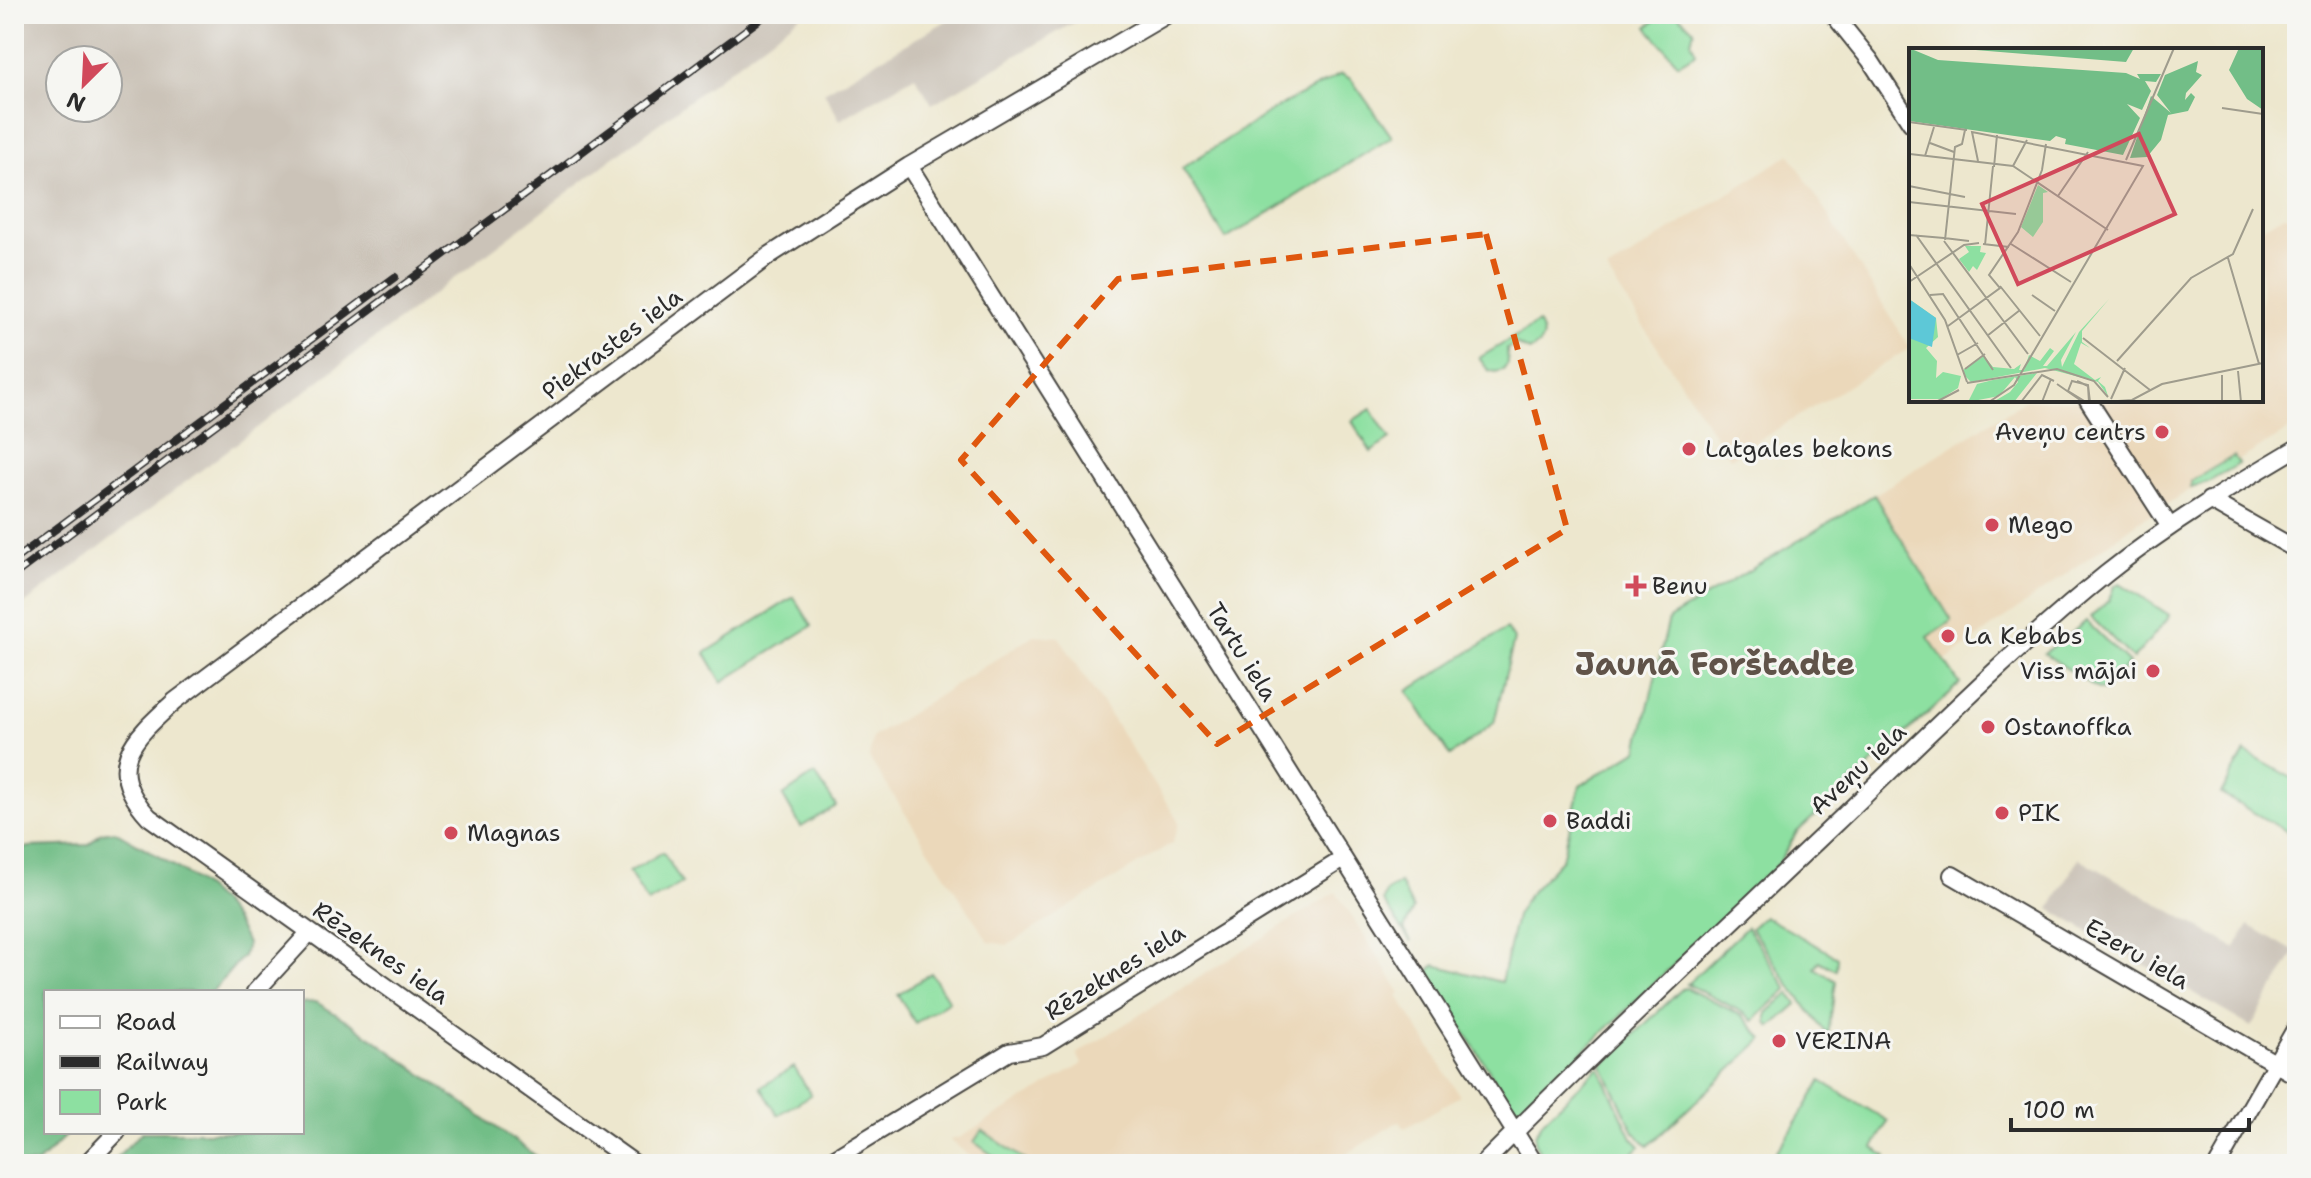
<svg xmlns="http://www.w3.org/2000/svg" width="2311" height="1178" font-family="'Shantell Sans',sans-serif">
<style>
.built{fill:#ebd8ba}
.industrial{fill:#cbc3b8;fill-rule:evenodd}
.green{fill:#8de0a1;stroke:#5c8666;stroke-width:2}
.forest{fill:#72be87;stroke:#4e7459;stroke-width:2}
.lines{fill:none;stroke-linecap:round;stroke-linejoin:round}
.minor-casing{stroke:#484743;stroke-width:20}
.minor{stroke:#fff;stroke-width:16}
.rail-casing{stroke:#2b2b2b;stroke-width:8}
.rail{stroke:#f6f6f2;stroke-width:5;stroke-dasharray:15;stroke-linecap:butt}
.marked{fill:none;stroke:#df570e;stroke-width:6;stroke-dasharray:16 10;stroke-linejoin:round}
.poi-dot{fill:#d1495b;stroke:#f6f6f2;stroke-width:3}
.labels{text-anchor:middle;dominant-baseline:central;stroke-width:6;stroke-linejoin:round;paint-order:stroke}
.street-label{font-size:24px;fill:#2b2b2b;stroke:#f6f6f2}
.poi-label{font-size:24px;fill:#2b2b2b;stroke:#f6f6f2;text-anchor:start}
.district-label{font-size:32px;font-weight:bold;fill:#605349;stroke:#f6f6f2}
.inset-road{fill:none;stroke:#9f9c8d;stroke-width:2}
.view{fill:#d1495b;fill-opacity:0.15;stroke:#d1495b;stroke-width:4}
.inset-edge{fill:none;stroke:#2b2b2b;stroke-width:4}
</style>
<rect width="100%" height="100%" fill="#f6f6f2"/>
<filter id="ink" filterUnits="userSpaceOnUse"><feTurbulence type="fractalNoise" baseFrequency=".0125" numOctaves="2"/><feDisplacementMap in="SourceGraphic" scale="16" xChannelSelector="R" yChannelSelector="G"/><feConvolveMatrix kernelMatrix="1 2 1 2 8 2 1 2 1" color-interpolation-filters="sRGB"/></filter>
<filter id="wash" filterUnits="userSpaceOnUse"><feTurbulence type="fractalNoise" baseFrequency=".006" numOctaves="4" result="noise"/><feDisplacementMap in="SourceGraphic" scale="32" xChannelSelector="R" yChannelSelector="G"/><feGaussianBlur stdDeviation="1.8" result="paint"/><feColorMatrix in="noise" values="0 0 0 0 0 0 0 0 0 0 0 0 0 0 0 0 0 1.4 0 .05"/><feComposite in="paint" operator="in"/></filter>
<g filter="url(#wash)">
<rect width="100%" height="100%" fill="#ede7ce"/>
<path class="built" d="M1790,154l120,194 -180,110 -123,-187z
M2284,215l13,3v207l-156,95 -197,142 -16,-25 24,-15 -78,-127 152,-95h235v-172z
M1034,635l25,2 120,185 -7,21 -164,102 -19,-3 -120,-184 4,-21z
M1336,892l65,101 -3,3 62,100 -55,32 -6,-7 -68,43h-355l1,-2 -27,-22 11,-3 121,-73 -5,-10z"/>
<path class="industrial" d="M14,14h789l-789,598zM60,60h48v48h-48z
M958,14h131l-157,90 -17,-28 -75,44 -16,-28z
M2079,858l156,90 14,-23 46,27 -44,75 -201,-118z"/>
<path class="green" d="M1663,14h14l17,16 -3,12 5,11 -18,11 -31,-37z
M1341,74l10,5 41,58 -166,102 -44,-71 99,-63z
M1538,323c8,13 6,21 -9,28l-13,-7 -9,5 1,15 -5,6 -8,2 -7,-2 -9,-12z
M1371,409l19,30 -19,13 -19,-31z
M2234,456l5,8 -31,18 -17,5v-6z
M1874,495l78,126 -24,16 32,47 -163,148 -20,34 -251,240 -9,1 -7,-4 -81,-127 1,-7 5,-4 66,17 15,-66 13,-22 33,-35 18,-73 58,-36 31,-131z
M2120,583l49,32 -2,5 -34,39 -42,-42 18,-17 5,-13z
M794,597l18,29 -90,56 -17,-29z
M2086,621l43,42 -24,28 -9,-3 -52,-35c14,-12 28,-19 42,-32z
M1506,629l8,10 -20,84 -44,33 -42,-65z
M2245,752l52,29v56l-76,-43z
M815,774l21,32 -35,21 -18,-31z
M663,852l19,31 -34,20 -19,-31z
M1400,883l13,26 -9,20 7,13 -28,-41 3,-9z
M1764,916l73,41 -1,13 -17,-9 -4,7 21,13 -8,54 -38,-49 -39,-58z
M1747,927l40,62 -34,32 -7,-7 -59,-30z
M931,973l18,28 -34,22 -17,-28z
M1686,988l57,28 20,23 -115,107 -14,-14 -32,-67 80,-76z
M1789,993l8,11 -26,23 -4,-5v-9z
M794,1067l17,28 -33,20 -17,-28z
M1599,1067l33,71 8,8 -19,18h-73l-13,-20v-9l8,-14z
M1821,1081l67,40 -15,27 14,8 -5,8h-115l23,-31z
M982,1130l49,34h-26l-31,-22z"/>
<path class="forest" d="M115,831c49,29 109,56 132,113l-4,12 -31,36h-166v140h24l-33,32h-23v-311l14,-6 60,-2 13,-12z
M316,1002l38,23 193,139h-437l32,-32h160v-129z"/>
</g>
<g filter="url(#ink)">
<g class="lines">
<defs>
<path id="minor" d="M1833,14l37,46 41,63
M909,166l626,998
M2088,400l82,127
M2209,500l88,50
M1952,875l345,201
M255,992l55,-60
M86,1164l31,-32
M635,1164l-486,-347c-47,-51 -16,-78 26,-116l595,-446 139,-89 259,-152
M825,1164l184,-112 34,-6 300,-187
M1483,1164c115,-116 234,-228 352,-340 87,-83 177,-174 271,-250 60,-48 125,-87 191,-126
M2218,1164l79,-138"/>
</defs>
<use href="#minor" class="minor-casing"/>
<use href="#minor" class="minor"/>
<defs>
<path id="rail" d="M14,560l381,-283
M14,575l753,-561"/>
</defs>
<use href="#rail" class="rail-casing"/>
<use href="#rail" class="rail"/>
</g>
</g>
<path class="marked" d="M1486,234l81,295 -350,215 -256,-284 157,-181z"/>
<g class="poi-dot">
<circle cx="2162" cy="432" r="8"/>
<circle cx="1689" cy="449" r="8"/>
<circle cx="1992" cy="525" r="8"/>
<path d="M1632 574h8v8h8v8h-8v8h-8v-8h-8v-8h8z"/>
<circle cx="1948" cy="636" r="8"/>
<circle cx="2153" cy="671" r="8"/>
<circle cx="1988" cy="727" r="8"/>
<circle cx="2002" cy="813" r="8"/>
<circle cx="1550" cy="821" r="8"/>
<circle cx="451" cy="833" r="8"/>
<circle cx="1779" cy="1041" r="8"/>
</g>
<g class="labels">
<g class="street-label">
<text transform="translate(612 344) rotate(-37)">Piekrastes iela</text>
<text transform="translate(1242 652) rotate(58)">Tartu iela</text>
<text transform="translate(1858 769) rotate(-43)">Aveņu iela</text>
<text transform="translate(381 953) rotate(35)">Rēzeknes iela</text>
<text transform="translate(2137 954) rotate(30)">Ezeru iela</text>
<text transform="translate(1115 972) rotate(-32)">Rēzeknes iela</text>
</g>
<g class="poi-label">
<text x="2146" y="432" text-anchor="end">Aveņu centrs</text>
<text x="1705" y="449">Latgales bekons</text>
<text x="2008" y="525">Mego</text>
<text x="1652" y="586">Benu</text>
<text x="1964" y="636">La Kebabs</text>
<text x="2137" y="671" text-anchor="end">Viss mājai</text>
<text x="2004" y="727">Ostanoffka</text>
<text x="2018" y="813">PIK</text>
<text x="1566" y="821">Baddi</text>
<text x="467" y="833">Magnas</text>
<text x="1795" y="1041">VERINA</text>
</g>
<g class="district-label">
<text x="1715" y="663">Jaunā Forštadte</text>
</g>
</g>
<g transform="translate(1909 48)">
<rect width="354" height="354" fill="#ede7ce"/>
<path d="M129,137l10,7 -5,1v29l-10,15 -12,-10zM56,198h16l-1,6 6,1 -9,17 -4,-4 -4,6 -10,-13 10,-7zM0,251l27,19 2,19 -12,11 11,13 -1,17 7,-6 18,4 -3,12 -17,11h-32zM200,251l-27,32v11l8,6 -9,-5 -7,21 21,16 6,-3 -3,4 7,6 3,9 -10,-14 -53,-14 -74,14 -7,-7v-6l20,-13 9,11 21,2 7,-5 -2,6h5l5,-15 11,6 10,-13 4,3 -11,15h4l29,-34 -15,28 1,7 17,-35zM128,325l-23,29h-21l17,-10 8,-10 -3,-5 -16,19 -31,6 9,-18 16,-4z" fill="#8de0a1"/>
<path d="M0,0l29,12 188,13 14,6 -3,-5h24l-5,8 -11,-1 6,10 -9,19 -15,-6 13,14 -17,37 -58,-11 1,-5 -10,-3 -6,5 -141,-20zM42,0h183l-8,14zM330,0h24v62l-16,-11 -18,-29zM289,13l-2,11 6,3 -16,18 -1,7 6,-7 4,4 -7,14 -20,4 -7,25 -14,17 -17,1 21,-62 20,17 -14,-18 8,-20z" fill="#72be87"/>
<path d="M0,251l27,19 -4,29 -23,-9z" fill="#5dc8d7"/>
<path class="inset-road" d="M313,60l41,6M0,74l58,8M21,95l24,9M1,106l103,12 95,64M16,108l9,-29M217,112l48,-112M69,113l-6,-29 171,34 -129,219 -25,17M104,118l14,-26M85,119l3,-32M0,138l56,11M149,148l30,-44M0,154l107,12M0,187l35,3M7,187l95,133M35,190l25,3M36,192l10,-93 7,-3 3,-14M35,193l84,113M74,196l26,3M102,196l60,38M76,197l8,-79M319,210l31,106M0,216l36,56 22,62M0,234l55,-37 15,-2M91,238l40,50M21,247l13,-1 50,76M123,247l23,16M39,278l52,-38 -11,-13 29,-43 24,-62 4,-26M78,288l33,-26M174,290l67,52M48,307l21,-12M208,313l74,-83 42,-24 20,-45M56,321l20,-15M329,323l3,31M168,333l11,5 1,16M58,335l90,-14 37,12 14,16M148,336l26,18M202,351l14,-31M27,354l23,-12M112,354l21,-27 12,6M133,354l9,-23M177,354l-18,-11 4,-10 16,4 2,17M195,354l28,-2 30,-16 101,-21M279,354l34,-1v-26"/>
<path class="view" d="M230,86l36,80 -157,70 -36,-80z"/>
<rect width="354" height="354" class="inset-edge"/>
</g>
<rect width="2311" height="1178" fill="none" stroke="#f6f6f2" stroke-width="48"/>
<rect x="44" y="990" width="260" height="144" fill="#f6f6f2" stroke="#a5a5a2" stroke-width="2"/>
<rect x="60" y="1016" width="40" height="12" fill="#ffffff" stroke="#a5a5a2" stroke-width="2"/>
<text x="116" y="1030" font-size="24" fill="#2b2b2b">Road</text>
<rect x="60" y="1056" width="40" height="12" fill="#2b2b2b" stroke="#a5a5a2" stroke-width="2"/>
<text x="116" y="1070" font-size="24" fill="#2b2b2b">Railway</text>
<rect x="60" y="1090" width="40" height="24" fill="#8de0a1" stroke="#a5a5a2" stroke-width="2"/>
<text x="116" y="1110" font-size="24" fill="#2b2b2b">Park</text>
<g transform="translate(84 84) rotate(204)"><circle r="38" fill="#f6f6f2" stroke="#a5a5a2" stroke-width="2"/>
<path d="M0-6L14 30L0 20L-14 30Z" fill="#d1495b"/>
<text y="-12" font-size="22" font-weight="bold" text-anchor="middle" fill="#2b2b2b">N</text>
</g>
<path d="M2011 1118v12h238v-12" fill="none" stroke="#2b2b2b" stroke-width="4"/>
<text x="2023" y="1118" font-size="24" fill="#2b2b2b" stroke="#f6f6f2" stroke-width="6" paint-order="stroke">100 m</text>
</svg>
